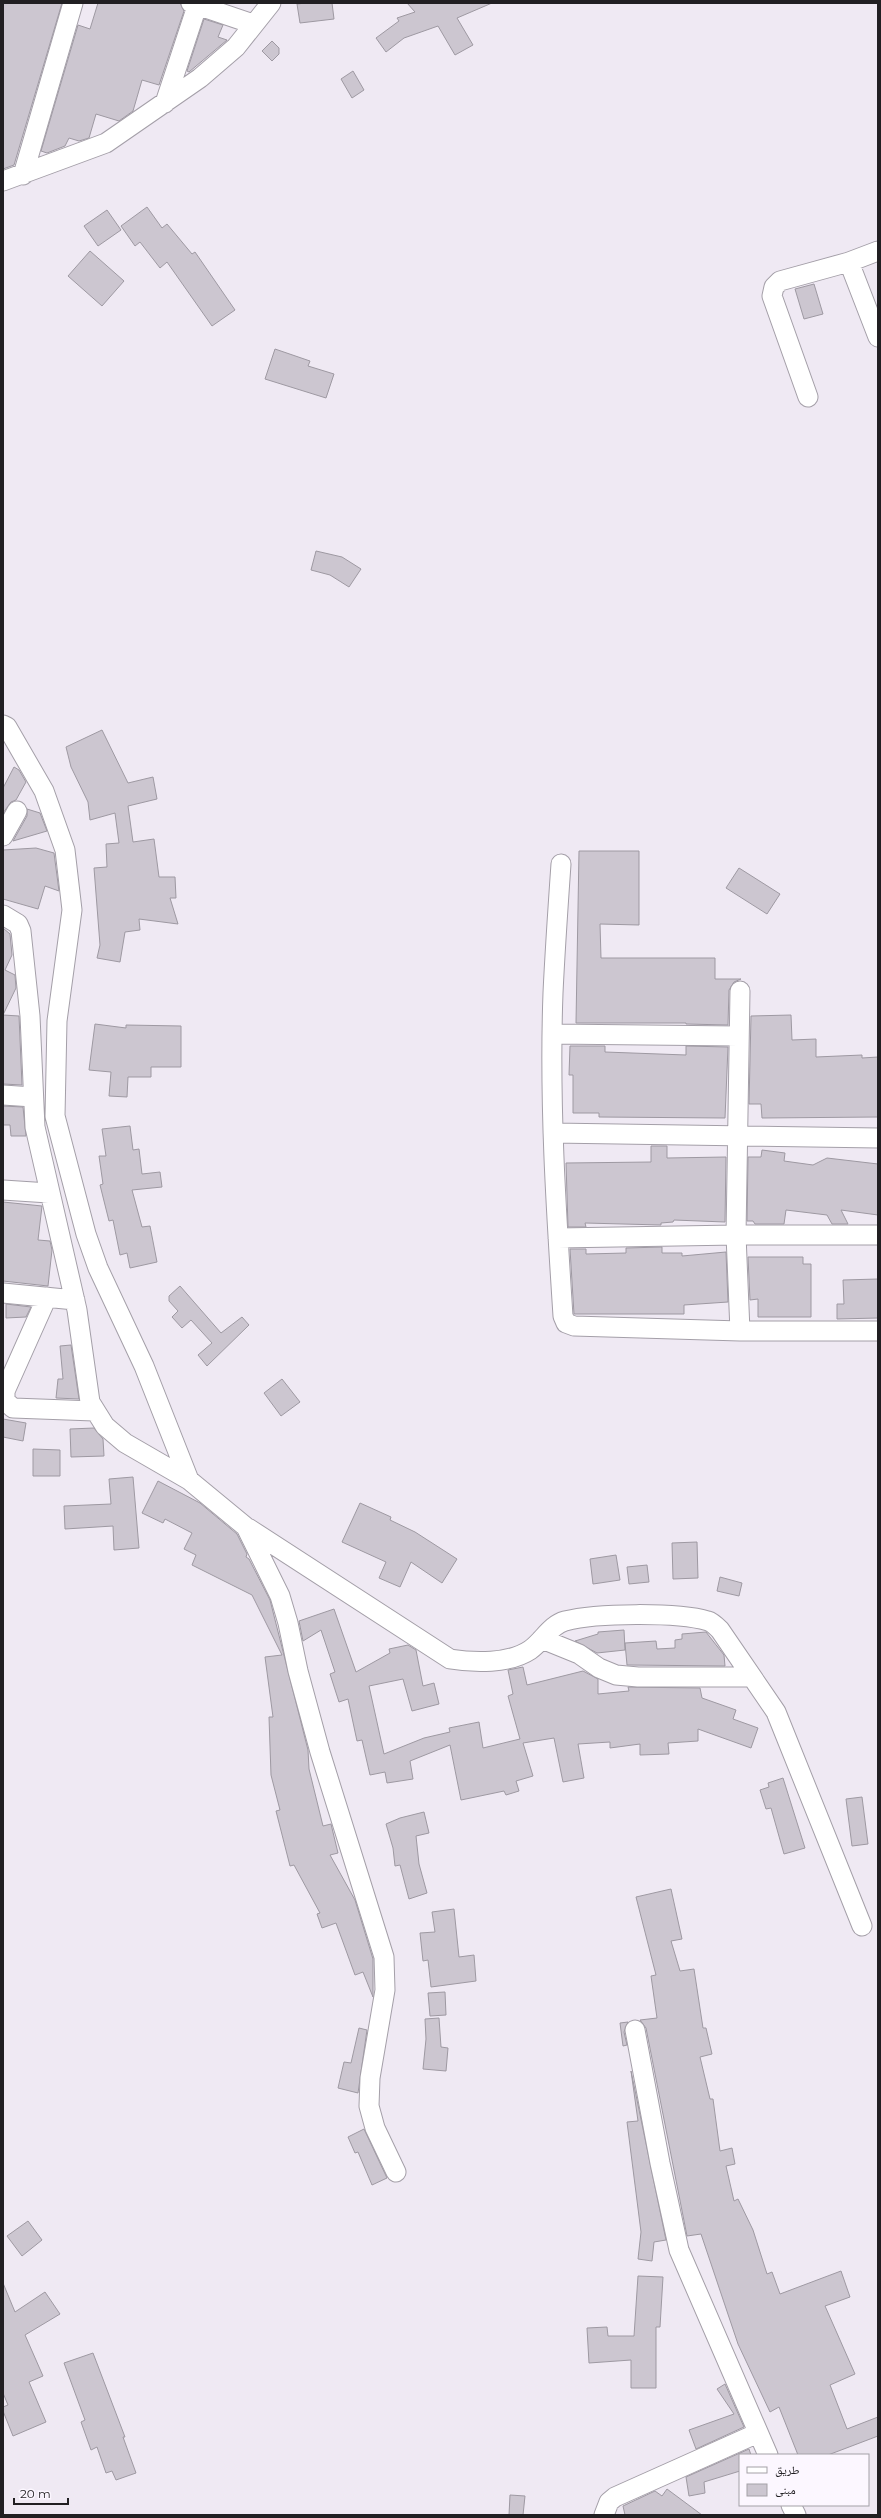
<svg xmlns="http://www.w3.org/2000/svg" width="881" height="2518" font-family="Montserrat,'Noto Naskh Arabic',sans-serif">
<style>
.building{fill:#ccc6d0;stroke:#9e99a2}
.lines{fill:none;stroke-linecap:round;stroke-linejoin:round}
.minor-casing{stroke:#a49fa8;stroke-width:21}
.minor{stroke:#fff;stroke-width:19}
</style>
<rect width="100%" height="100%" fill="#efe9f3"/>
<path class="building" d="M3,3h59l-48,162 -11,4z
M98,3h82l4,8 -25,74 -17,-5 -9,31 -14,10 -23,-7 -7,24 -10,3 -10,-3 -4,8 -18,7 -6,-2 37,-126 12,4z
M306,3h26l2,16 -34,4 -3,-19z
M407,3h85l-35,15 16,27 -18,10 -17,-29 -34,12 -18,14 -10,-14 23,-17 -2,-3 18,-6z
M204,19l19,6 -5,12 9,3 -38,32 -2,-1z
M272,41l7,7v6l-7,7 -10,-10z
M353,71l11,19 -12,8 -11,-19z
M147,207l15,21 5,-4 25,30 3,-2 40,58 -23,16 -45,-64 -7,6 -20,-26 -5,4 -14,-20z
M107,210l14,20 -23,16 -14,-20z
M90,251l34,30 -22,25 -34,-30z
M814,284l9,30 -19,5 -9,-30z
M275,349l35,12 -2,5 26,8 -8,24 -61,-19z
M316,551l26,6 19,12 -12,18 -19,-12 -19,-5z
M102,730l26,53 25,-6 4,22 -29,7 5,36 21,-3 5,38h16l1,21h-6l8,26 -39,-5 1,11 -15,2 -5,30 -23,-4 3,-13 -6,-77 13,-1 -1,-23 13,-1 -4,-30 -25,7 -2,-18 -17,-35 -5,-20z
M14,767l5,3 7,12 -10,18 -5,2 -8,11v-25z
M27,809l13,4 7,18 -34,10 14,-25z
M36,848l18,5 5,38 -14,-5 -7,23 -35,-10v-49z
M579,851h60v74l-39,-1 1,34h114v21h26l-7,3 -5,8 -1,35 -42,-1v-1h-110z
M739,868l41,26 -13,20 -41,-26z
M3,928l7,6 2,21 -7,15 10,5 1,13 -13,27z
M3,1015l16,1 3,69 -19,-1z
M791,1015l1,25 24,-1v18l46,-2v3l16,-1v60l-116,1 -1,-14h-12l2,-88z
M95,1024l31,4v-3l55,1v41h-30v10h-23l-1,20 -18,-1 2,-24 -22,-2z
M570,1046h35v6l81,3v-9l42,1 -3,71 -126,-1v-4h-26v-38h-4z
M3,1106l20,1 3,29h-15l-1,-11h-7z
M130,1126l3,24 6,-1 3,25 18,-2 2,15 -30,3 10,37 8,-1 7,36 -27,6 -3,-15 -7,2 -7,-35 -4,1 -9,-36 3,-1 -4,-28h7l-4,-27z
M651,1146h16v12l59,-1 -1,65 -51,-2 -1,2 -12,1v2l-76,-2 1,4h-18l-2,-64 85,-1z
M762,1150l23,3 -1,8 29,4 14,-7 51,6v51l-37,-5 7,14h-16l-5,-9 -41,-5 -2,14h-29l-2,-3h-6l1,-64h13z
M3,1202l39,4 -4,34 12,1 2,9 -4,36 -45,-5z
M662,1247v6h20v3l44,-4 2,50 -44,3v9h-110l-4,-65h16v5l40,-1v-5z
M748,1257h55v7h8v53h-53v-18l-8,1z
M878,1279v39l-41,1v-15h7l-1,-24z
M180,1286l41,47 21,-16 7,8 -42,41 -9,-11 14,-12 -21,-23 -9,8 -10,-11 6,-6 -9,-10v-5z
M6,1304l25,3 -5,10 -20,1z
M71,1345l8,54 -23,-1 2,-19h5l-3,-33z
M282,1379l18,23 -19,14 -17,-23z
M3,1419l23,4 -3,18 -20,-4z
M94,1428l9,11 1,17 -33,1 -1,-28z
M33,1449l27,1v26h-27z
M133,1477l6,71 -25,2 -1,-24 -48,3 -1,-23 47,-2 -2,-25z
M158,1481l42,22 37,31 10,20 -1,3 3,2 21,41 38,150 1,19 14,57 8,-2 7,29 -8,2 25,45 18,59v38l-10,-25 -8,3 -19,-52 -14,5 -5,-14 3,-1 -26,-48 -4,1 -14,-55 4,-1 -9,-35 -2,-58h4l-8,-60 17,-2 -30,-60 -60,-30 4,-10 -12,-6 8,-16 -27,-14 -2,4 -21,-10z
M360,1503l31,14 -1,3 25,12 42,27 -15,24 -31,-21 -11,25 -21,-9 7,-16 -44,-20z
M697,1542l1,36 -25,1 -1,-36z
M616,1555l4,25 -27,4 -3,-25z
M647,1565l2,17 -20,2 -2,-17z
M720,1577l22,6 -3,13 -22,-5z
M334,1609l22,63 34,-19 -1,-4 19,-4 8,5 7,36 11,-3 5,21 -27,7 -9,-32 -34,7 15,68 40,-16 26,-6 -1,-4 30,-6 4,26 37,-9 -12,-43 5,-2 -5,-24 15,-3 4,18 56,-14 15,8v15l31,-3 -1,-4 72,1 2,10 34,12 -3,9 25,9 -7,20 -53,-19v12l-30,2 1,11 -29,1v-11l-30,4v-6l-32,2 6,34 -21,4 -9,-44 -31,5 10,33 -17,5 3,10 -13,4 -2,-4 -43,9 -11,-55 -40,16 3,18 -26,4 -2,-11 -15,3 -8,-35 -5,1 -9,-42 -9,3 -9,-28 5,-2 -14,-42 -18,11 -4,-20z
M624,1630l1,20 -28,3 -22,-12 23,-7v-2z
M706,1632l18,23 1,11 -98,-1 -2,-22 31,-2 1,8 18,-1v-8l7,-1v-5z
M783,1778l22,70 -21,6 -13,-46 -5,1 -6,-19 9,-3 -1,-4z
M862,1797l6,47 -16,2 -6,-47z
M424,1812l5,21 -13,3 3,28 8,29 -18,6 -9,-34 -5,1 -2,-18 -7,-24 14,-6z
M671,1889l11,50 -11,2 9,30 14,-2 9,59h3l6,26 -12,3 10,42h3l7,52 12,-3 3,16 -9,2 8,35 4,-2 15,31 14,44 5,-2 8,22 61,-23 9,26 -25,9 30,68 -25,11 17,44 31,-12v19l-50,19h-30l-19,-48 -9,5 -32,-68 -37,-110 -14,2 -41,-208 -6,-8 17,-2 -6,-42 5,-1 -20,-78z
M454,1909l5,48 15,-2 2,26 -45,6 -3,-27 -5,1 -3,-28 15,-1 -3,-20z
M445,1992l1,23 -16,1 -2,-23z
M439,2018l2,29 7,1 -2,23 -23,-2 3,-30 -1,-20z
M628,2022l-4,10 3,13 -4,1 -3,-23z
M359,2028l8,2 -9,63 -20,-5 6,-26 7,1z
M631,2071l35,169 -12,2 -2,19 -14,-2 3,-27 -14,-110 11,-1z
M364,2129l23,49 -15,7 -14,-33 -3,1 -7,-16z
M28,2221l14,19 -20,16 -15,-20z
M638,2276l25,1 -3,50h-4v61h-25v-28l-42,3 -2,-35 20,-1 1,9h26z
M3,2283l12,29 30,-20 15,22 -35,21 18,41 -14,6 17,40 -33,14 -10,-25v-4l5,-2 -5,-12z
M93,2353l32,84h-2l13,36 -20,7 -4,-9 -6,2 -9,-26 -6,3 -10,-28 4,-2 -21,-57z
M725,2384l19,43 -48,22 -7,-19 45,-16 -17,-25z
M749,2449l2,6h-11v16l-36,11 1,11 -16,3 -3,-19z
M667,2489l35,26h-77l-2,-9 32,-15 7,5z
M510,2495l15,1 -2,19h-14z"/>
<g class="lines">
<defs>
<path id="minor" d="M191,3l62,21
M165,103l33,-100
M23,175l50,-172
M3,181l103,-38 94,-65 36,-31 35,-44
M849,262l29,75
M808,397l-36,-101 2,-9 6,-6 69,-19 29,-11
M3,725l4,2 37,64 21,59 7,60 -15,111 -2,95 31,118 12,34 46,98 45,114
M3,836l14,-25
M561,864c-3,43 -6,86 -8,129 -4,108 3,216 10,323l3,7 8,3 166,5
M3,915l15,9 3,7 9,85 5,111 42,183 13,92 15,24 20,17 64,37 57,47 34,69 8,27 10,48 22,81 64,205 1,33 -15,88 -1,28 6,22 21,44
M740,991l-4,244h142
M553,1034l185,2
M3,1095l30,2
M553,1133l325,5
M3,1190l46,3
M558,1238l178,-3 4,96h138
M3,1293l72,7
M47,1297l-42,94v10l8,7 81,3
M248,1528l202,131c24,4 59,5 80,-9 13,-9 20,-25 35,-29 31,-8 112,-9 143,0 4,1 8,5 12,9l56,82 86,214
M542,1639l37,15 20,14 17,7 22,2h114
M635,2030l25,133 19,87 89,205
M791,2505l5,10
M604,2515l5,-13 6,-5 143,-64"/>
</defs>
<use href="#minor" class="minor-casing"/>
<use href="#minor" class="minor"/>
</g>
<rect width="881" height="2518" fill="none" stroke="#211f22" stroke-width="8"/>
<rect x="739" y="2454" width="130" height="52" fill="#fcf7ff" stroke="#a4a1a7"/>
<rect x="747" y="2467" width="20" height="6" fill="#ffffff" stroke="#a4a1a7"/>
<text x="775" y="2474" font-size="12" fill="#211f22">طريق</text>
<rect x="747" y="2484" width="20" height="12" fill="#ccc6d0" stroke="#a4a1a7"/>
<text x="775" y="2494" font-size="12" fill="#211f22">مبنى</text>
<path d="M14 2498v6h54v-6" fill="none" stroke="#211f22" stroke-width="2"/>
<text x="20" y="2498" font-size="12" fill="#211f22" stroke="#fcf7ff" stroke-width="3" paint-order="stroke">20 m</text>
</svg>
